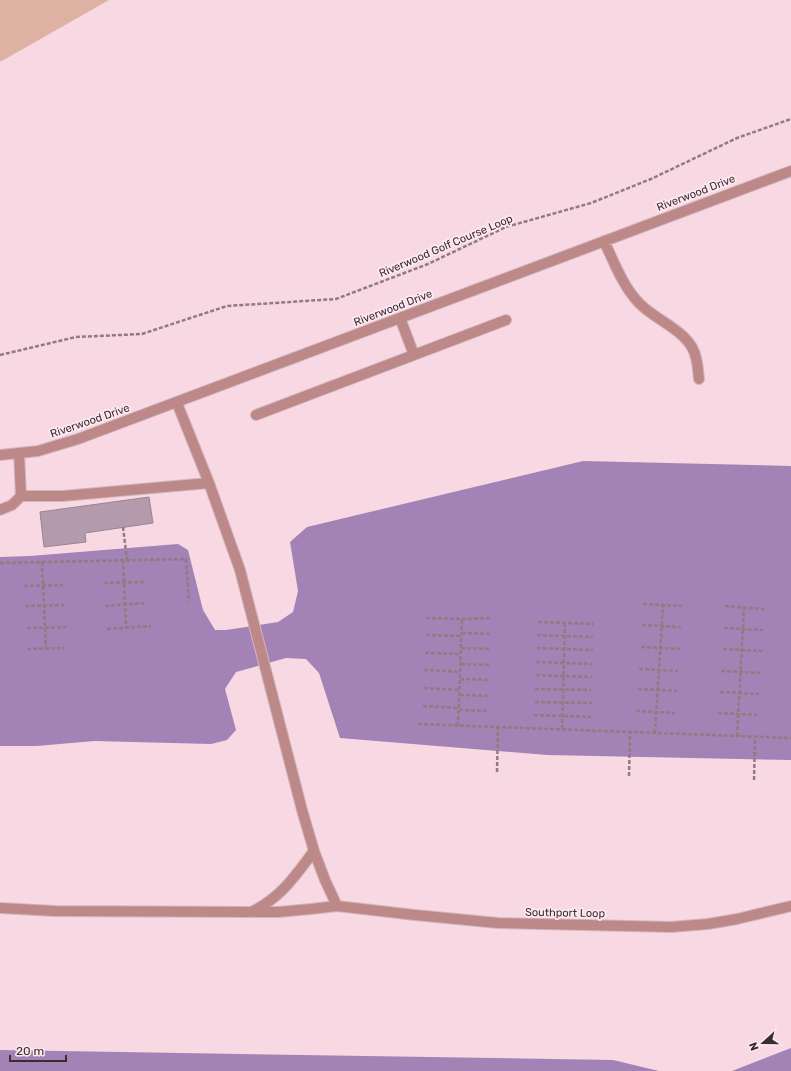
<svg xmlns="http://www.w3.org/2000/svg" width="791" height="1071" font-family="Rubik,sans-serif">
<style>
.green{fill:#ddb2a2}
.water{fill:#a382b6}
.building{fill:#b39bad;stroke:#9a8394}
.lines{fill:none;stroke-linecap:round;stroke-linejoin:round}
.minor-casing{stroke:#d2b6bf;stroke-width:12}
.path{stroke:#907b81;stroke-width:2.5;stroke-dasharray:4 2;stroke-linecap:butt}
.minor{stroke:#bd8988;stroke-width:10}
.labels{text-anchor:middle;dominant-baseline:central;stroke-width:3.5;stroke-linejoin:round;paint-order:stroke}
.street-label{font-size:11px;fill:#392d31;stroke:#fde9ef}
</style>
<rect width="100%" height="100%" fill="#f8d8e2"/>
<path class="green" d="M0,0h109l-109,62z"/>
<path class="water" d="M583,461l208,5v294l-244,-5 -207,-17 -21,-65 -13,-14 -20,-1 -50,14 -11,17 11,41 -9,10 -16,4 -117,-3 -57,5h-37v-189l30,-1 148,-12 10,6 15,60 12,20h11l52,-8 15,-10 5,-21 -8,-49 17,-15z
M791,1048v23h-59z
M0,1050l613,10 46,11h-659z"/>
<path class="building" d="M149,497l4,26 -68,10 1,9 -42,5 -4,-35z"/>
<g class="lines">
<defs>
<path id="minor" d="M604,241c10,21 19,46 36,63 18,18 51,28 56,54 2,7 2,14 3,21
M400,318l14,37
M256,415l250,-95
M19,453l2,43
M0,455l38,-4 40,-12 713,-268
M0,510l12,-5 9,-9h42l146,-13
M314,851l11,29 12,26
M0,908l55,3 196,1c30,-14 44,-36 63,-61l-12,-41 -62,-240 -31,-87 -32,-80
M255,912h23l33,-3 26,-3 78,9 83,8 173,4 37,-3 29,-5 54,-13"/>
</defs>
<use href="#minor" class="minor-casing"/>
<path class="path" d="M0,355l76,-18 66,-3 85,-28 109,-7 92,-35 78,-37 85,-24 60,-24 86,-41 54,-19
M123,527l4,33
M123,560l3,68
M42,562l4,87
M0,563l186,-4 3,43
M104,583l40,-1
M24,586l39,-1
M643,604l39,2
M25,606l39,-1
M105,606l39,-3
M725,606l39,3
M426,618l36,1 28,-1
M538,622l56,2
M642,625l39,2
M27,628l39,-1
M724,628l39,2
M107,629l44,-3
M462,633l28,1
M426,635l36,1
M537,635l56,2
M641,647l39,2
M461,648l29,1
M537,648l56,2
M27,649l38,-1
M723,649l39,2
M425,653l36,1
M536,662l56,2
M461,664l28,1
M639,669l39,2
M424,670l36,2
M721,671l39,2
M536,675l56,2
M460,679l29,1
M424,688l36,2
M535,689l56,1
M638,689l39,2
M720,692l39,2
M460,695l28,1
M535,702l57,1
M423,706l36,2
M459,710l28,1
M636,711l39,2
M718,713l39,2
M534,715l57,2
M418,724l373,14
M458,726l4,-107
M562,729l3,-106
M655,733l8,-128
M737,736l7,-128
M497,772l1,-45
M629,776l1,-44
M754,780l1,-43"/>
<use href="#minor" class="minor"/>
</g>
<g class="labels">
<g class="street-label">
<text transform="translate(696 193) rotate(-21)">Riverwood Drive</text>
<text transform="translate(446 246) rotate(-23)">Riverwood Golf Course Loop</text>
<text transform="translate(393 308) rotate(-21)">Riverwood Drive</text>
<text transform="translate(90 421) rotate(-19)">Riverwood Drive</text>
<text transform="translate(565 913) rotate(1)">Southport Loop</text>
</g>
</g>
<g transform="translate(763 1043) rotate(249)" stroke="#fde9ef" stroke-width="3" paint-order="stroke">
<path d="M0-3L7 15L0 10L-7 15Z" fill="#392d31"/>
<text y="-6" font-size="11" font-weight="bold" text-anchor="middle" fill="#392d31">N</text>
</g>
<path d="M10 1055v6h56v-6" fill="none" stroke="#392d31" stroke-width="2"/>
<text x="16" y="1055" font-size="12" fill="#392d31" stroke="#fde9ef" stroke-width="3" paint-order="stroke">20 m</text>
</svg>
